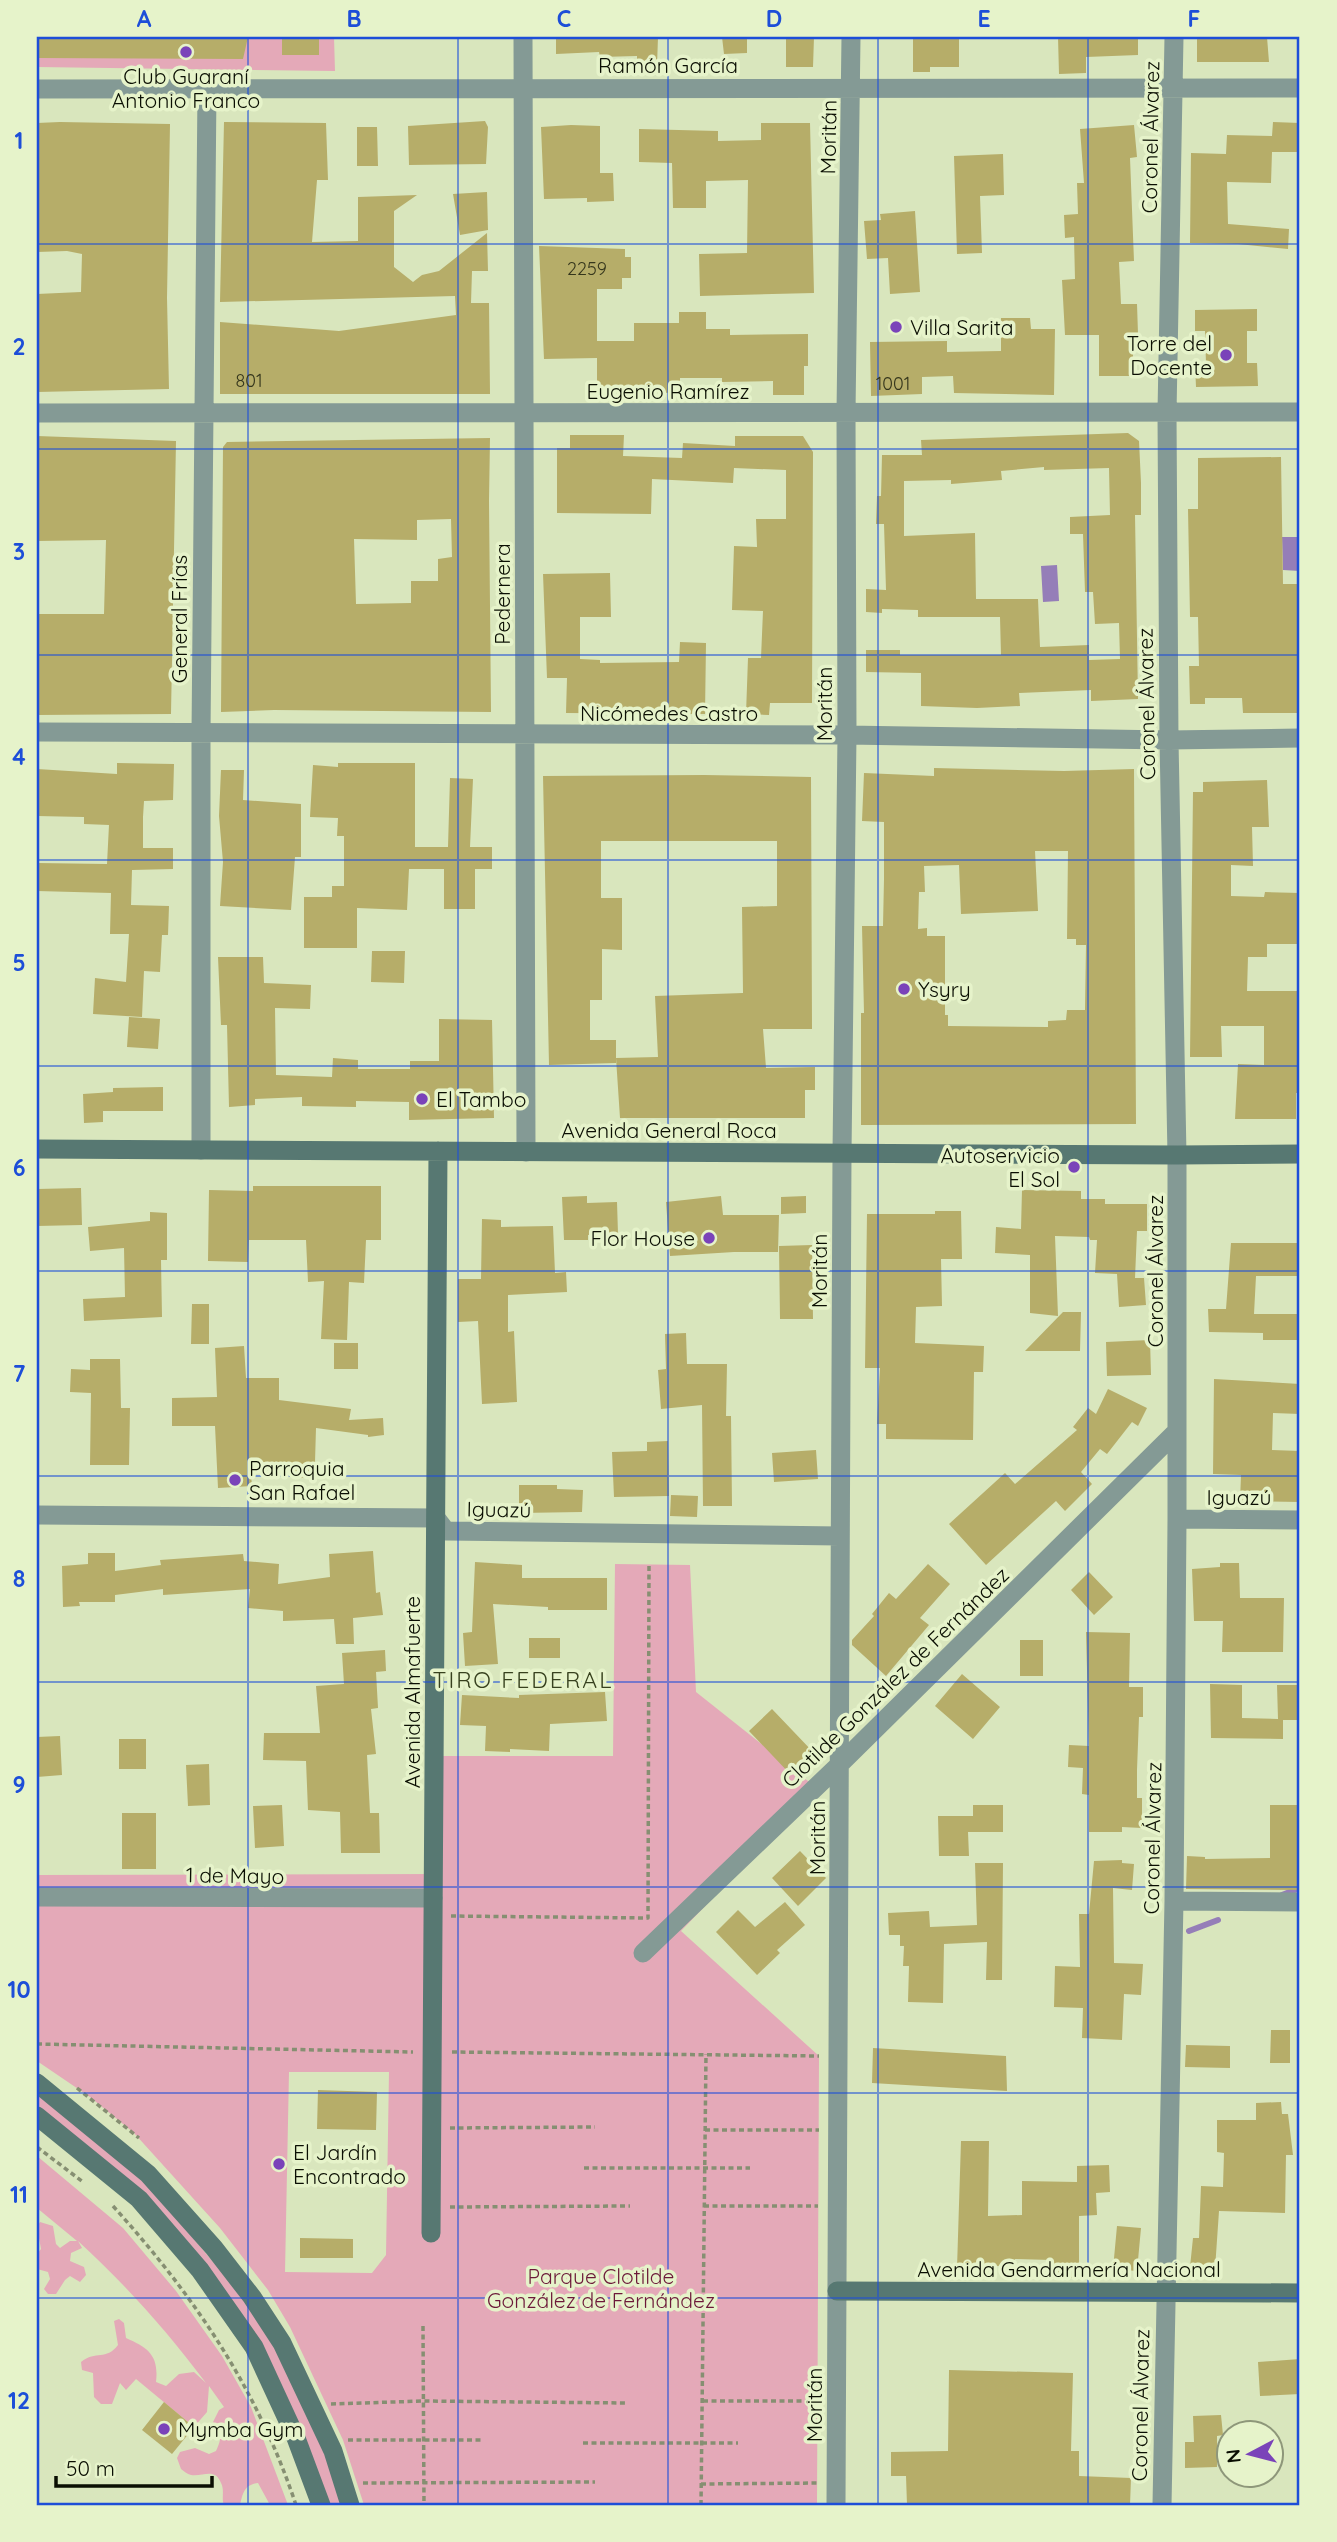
<svg xmlns="http://www.w3.org/2000/svg" width="1337" height="2542" font-family="Quicksand,sans-serif">
<style>
.green{fill:#e4a9b8;fill-rule:evenodd}
.water{fill:#957eb8}
.lines{fill:none;stroke-linecap:round;stroke-linejoin:round}
.stream{stroke:#957eb8;stroke-width:6}
.building{fill:#b6ad69;fill-rule:evenodd}
.path{stroke:#868f72;stroke-width:3.5;stroke-dasharray:5 3.5;stroke-linecap:butt}
.minor{stroke:#849a95;stroke-width:19}
.secondary{stroke:#577872;stroke-width:19}
.grid{fill:none;stroke:#1d4ed8;stroke-width:2;stroke-opacity:0.55}
.poi-dot{fill:#7a43b9;stroke:#e6f3ca;stroke-width:2.5}
.labels{text-anchor:middle;dominant-baseline:central;stroke-width:7;stroke-linejoin:round;paint-order:stroke}
.number-label{font-size:18px;fill:#35361c}
.street-label{font-size:21px;fill:#0a0e02;stroke:#e6f3ca}
.poi-label{font-size:21px;fill:#0a0e02;stroke:#e6f3ca;text-anchor:start}
.park-label{font-size:21px;fill:#6c1939;stroke:#e6f3ca}
.neighbourhood-label{font-size:23px;letter-spacing:2px;fill:#37411e;stroke:#e6f3ca}
.neatline{fill:none;stroke:#1d4ed8;stroke-width:2.5}
.grid-label{font-size:23px;text-anchor:middle;font-weight:bold;fill:#1d4ed8}
</style>
<rect width="100%" height="100%" fill="#d9e6bd"/>
<path class="green" d="M37,37h297l1,34 -298,-4z
M615,1564l75,1 6,127 122,97 -137,142 138,125 -2,449h-453l-21,-65 -53,-113 -22,-37 -48,-62 -86,-95 -44,-36 -53,-36v-186l401,-1 2,-118h173zM289,2072h100l-3,183 -14,18 -87,-1z
M37,2091l106,87 111,133 24,40 44,96 21,58h-13l-19,-52 -137,-220 -137,-124z
M37,2156l86,72 53,63 46,65 29,51 37,98h-18l-12,-22c-14,2 -15,10 -18,22h-16c-3,-7 1,-14 -3,-22 -6,-16 -18,-6 -30,-8 -4,-1 -7,-4 -10,-6l-4,-11 3,-6 15,-4 14,6 7,-3c9,-20 1,-14 -3,-29l6,-12 5,-3 -15,-21 -2,26 -13,15 -58,-48 -10,11 -6,-7 -8,21h-11l-7,-7 -1,-24 -11,-3 -1,-8c15,-12 25,-1 37,-17l-4,-24 5,-2 5,4 2,15c23,10 33,18 30,44l10,4 13,-12 15,-2 12,11c-40,-53 -79,-97 -128,-142l4,7 -11,5 -1,8 14,6 2,8 -6,7 -10,-6 -5,4 -9,14h-8l-4,-5 6,-10 -2,-7 -11,-3v-15l4,-5 -4,-22 3,-5 13,4 3,18 4,4 10,-7h7l-40,-33z"/>
<path class="water" d="M1282,537h18v34l-17,-1z
M1057,565l2,36 -16,1 -2,-36z"/>
<g class="lines">
<path class="stream" d="M1282,1895l18,-7
M1189,1931l29,-11"/>
</g>
<path class="building" d="M37,37h211l-5,22 -206,-1z
M282,37h37v18h-37z
M556,37h102l-1,29h-20v-10l-37,1 -1,-5 -43,2z
M722,37h25v16l-23,1z
M786,37h28l-1,30h-27z
M913,37h46v30h-29v5h-17z
M1058,37h80v18l-52,2v16l-27,1z
M1197,37h70l2,25h-72z
M485,121l3,6 -2,37 -77,1 -1,-39z
M60,122l110,2 -3,174 2,91 -132,3v-98l44,-2 1,-38 -15,-3 -30,1v-129z
M224,122l102,1 2,57h-11l-5,62 46,-1v-44l59,-2 -23,16v56l19,15 9,-7 17,-4 48,-38 1,38h-16l-1,32h18l1,91h-270v-72l119,9 117,-16 -1,-19 -235,6z
M1273,122l27,1v29h-28l-1,31 -44,-1 1,42 61,5 -1,20 -50,-5 -48,-1 1,-90 35,1 1,-19 45,1z
M761,123h49l4,170 -114,3 -1,-42 48,-1 1,-73 -42,1v27h-33l-1,-45 -33,-1v-33l79,2v10l43,-1z
M571,125l29,1v47h13l1,28 -27,1v-4l-43,1 -3,-72z
M1134,125l3,32 -7,1 4,103 -15,1 2,42h16l1,30h-5v42h-34v-41h-34l-3,-55 13,-1 -1,-42 -9,1 -1,-23 14,-1 -1,-31h7l-4,-54z
M357,127h20l1,39h-21z
M1003,154l1,41 -24,1 2,57 -25,1 -3,-98z
M487,192l1,38 -28,5 -7,-41z
M915,211l5,81 -30,2 -2,-36 -21,1 -3,-38 17,-1 -1,-6z
M539,246l86,3v8h6v21h-9v11h-25v52h37v-18h45v-11h27v17h24v6l78,-1v32h-4v29h-31v-14l-51,1v-4h-42v15l-83,-1v-34l-53,1z
M1257,309v22h-10v32h10l1,23 -62,1 -1,-23h11l-1,-33h-10v-21z
M1001,318h29l1,11h24l-1,66 -100,-2 -1,-17 -31,1v17l-51,2 -1,-54 77,-1v11l54,-1z
M1128,433l11,8 2,42v32h-6l3,184 -47,2v-11l-72,3 1,13 -43,2 -56,-2v-33l-55,-1v-22h34v5h101l-1,-38h-82v-7l-36,-1v4l-16,-1v-23l20,1 -2,-66h-8l1,-28h4l1,-41h40l-1,-15zM1044,467v3l65,-2 1,47 -40,2v17h13l2,58h8l2,32 24,-1 1,36 -31,1v-15l-49,2 -2,-48h-62l-1,-66 -71,3v-55l47,-1v4l51,-4 -1,-9z
M570,435h54l-1,21 59,2 1,-15 52,3v-10h68l10,16 -1,251h-42l-1,12 -23,-1 2,-56h13l2,-47 -31,-1 2,-64 23,1 -1,-28h30v-49l-52,-2 -1,15 -81,-4 -1,35 -94,-1v-65h13z
M37,436l139,5 -5,273 -134,1v-101h67l2,-74 -69,1z
M490,438l-1,63 2,211 -217,-2 -53,2 2,-265 4,-5zM451,519l1,38 -14,2v22h-27v22l-55,1 -2,-65 63,1v-20z
M1281,457l2,127h17v129h-57l-1,-15h-37v6h-15l-1,-38h10l-1,-49h-8l-2,-108h10v-51z
M610,573l1,44h-31v42l20,1v3l79,-1 1,-20 26,1 -1,71 -139,-1 1,-35h-20l-4,-104z
M117,763l57,1 -1,36 -29,1 -1,16v31h30v21l-41,1 -1,35 38,1 -1,29h-6l-2,37 -16,-1 -2,46 -49,-3 2,-36 31,4 3,-48h-19l1,-41 -74,-2v-28l70,1 2,-39 -25,-1v-7l-47,-1v-47l80,5z
M338,763h77v84h33l2,-69 23,1 -3,68h22v22h-17v40h-31v-40h-35l-2,41 -50,-2v40h-53v-51h28v-11h12v-50h-7l1,-18 -28,-1 3,-52 25,2z
M934,768l130,3 70,-2 2,355 -275,1v-112h3l-2,-87h21l1,-47v-57l-22,-1 2,-48 70,3zM1035,851h33l-1,88h9v6h10l-1,65h-18l-1,10 -18,1v6l-100,-1v-11h-3v-79h-18v-8l-9,1 1,-37h6l-1,-26 35,-1 2,49 77,-3z
M221,770h23l-1,30 58,4v53h-6l-4,53 -71,-4 3,-44 -4,-46z
M704,775l107,2 1,252h-49l3,39 49,-1v23h-10v28h-185l-4,-60v5l-67,2 -6,-289zM601,841h176v65l-35,1 1,86 -88,3 3,61 -42,1v-18h-26v-40h12v-51l20,1v-52h-21z
M1267,780l2,47h-17l1,39 -22,-1v31l33,1 1,-5 35,1v51h-33v13h-19l-1,34h53v102h-4v26h-61l3,-55 26,1v-39h-43l1,31h-32l3,-265h10v-10z
M372,951h33l-1,32 -33,-1z
M218,957h45l1,26 47,2 -1,24 -35,-1 1,67 56,2 1,-19 25,2v9h52v-8h29v-42l53,1 2,98 -85,2v-18l-53,-1v6l-54,-1v-9l-47,2v6l-26,2 -2,-82h-6z
M129,1017l31,2 -2,30 -31,-2z
M163,1087v24h-60v11l-19,1 -1,-29 30,-2v-4z
M253,1186h128v54h-15l-2,43 -15,-1 -2,58 -26,-1 3,-58 -16,1 -2,-42h-57l-1,22 -40,-1 1,-71 44,1z
M81,1188l1,37 -45,1v-37z
M1022,1190l59,1v8h24v5h42v27h-10l-2,47h9l2,27 -27,2 -2,-33 -22,-1 2,-33h-7l-1,-3 -34,-1 3,80 -28,-3v-58l-35,-2 1,-26 25,2z
M587,1196v7l30,-1 1,32 -30,1v5h-24l-2,-43z
M721,1196l2,19h56l-1,37h-44l-64,4 -4,-54z
M806,1196v17l-25,1v-17z
M935,1211h26l1,48h-21l1,47 -26,1 -1,36 69,3 -1,26h-9l-1,68 -87,-1v-15h-9l3,-56h-15l2,-154h68z
M150,1212l17,1v47h-6l1,57 -78,4 -1,-22 42,-2 -1,-49 -34,3 -2,-24 62,-6z
M482,1219l19,1v7l52,-1 2,47 11,-1 1,20 -59,3v37l6,-1 3,71 -35,2 -4,-83 -20,1v-43h23z
M1231,1243h69v33h-44l-2,38h46v26h-37v-7l-54,-1 -1,-23h18z
M812,1245l1,74h-33l-1,-73z
M192,1304h17v40h-18z
M1063,1312h18l-1,39h-55z
M686,1333l1,31h40l-1,52h5l1,90h-29l-1,-101 -41,4 -3,-39 8,-1 -1,-35z
M1150,1340l1,35 -44,1 -1,-34z
M334,1343h24v26h-24z
M244,1346l2,32h33v22l72,9 -2,11 34,-2 1,17 -16,2v-2l-52,-7 -1,34h-4v16l-22,-1v-14l-39,-1 2,24 -34,2 -3,-62h-43v-28l45,-1 -2,-49z
M90,1359h30l1,49h9l-1,57h-39l1,-72 -21,-1 1,-23 19,1z
M1214,1379l86,5v30l-27,-1 -1,37 28,1v51l-60,-1 1,-26 -28,-1z
M1108,1389l39,19 -9,18 -6,-4 -25,32 -7,-5 -19,23 11,12 -27,27 -9,-10 -70,64 -37,-41 56,-51 10,11 62,-54 -4,-3 15,-19 8,6z
M668,1441l1,55 -55,1 -2,-45 35,-1v-9z
M816,1450l2,29 -44,3 -2,-29z
M519,1485h38v4l26,1 -1,22 -63,1z
M671,1495l27,1 -1,21 -27,-1z
M373,1551l3,42 4,-1 3,23 -30,3 1,26h-18l-2,-25 -51,2v-10l-35,-3 2,-19 -87,6v-6l-48,6v7h-36l1,4 -17,1 -1,-41 26,-2v-11h27v18l46,-6 -1,-5 83,-6 1,7 35,3 -1,20 52,-7 -1,-23z
M475,1562l47,3v13h85v32h-59v-3l-55,-3 5,60 -33,2 -2,-33 9,-1z
M1220,1563h19l1,35h44l-1,54h-61l1,-31h-29l-2,-52 28,-2z
M928,1564l22,20 -30,34 9,7 -43,51 -34,-31v-5l22,-24 -2,-2 17,-21 7,6z
M1089,1572l24,25 -19,18 -23,-25z
M1086,1632l44,1 -1,54h14v30h-4l-2,53v28h5v30l-20,-1v5h-33v-37l-7,-1 1,-26 -15,-1 1,-22 20,1z
M529,1638h31v20h-31z
M1020,1640h23v36h-23z
M385,1650l1,21 -10,1 2,36 -7,1 5,45 -9,1 3,58h9l1,40h-39l-1,-41 -32,-2 -2,-49 -43,-1 1,-27h56l-4,-47 28,-2 -2,-31z
M962,1674l38,33 -27,32 -38,-33z
M1210,1684l32,1v33l36,1 -1,-34h23v35h-17v19l-72,-1z
M605,1692l2,29 -57,3 -1,27 -39,-2v3l-25,-1 1,-25 -26,-1 2,-30 57,3v-3z
M772,1709l42,44 -23,22 -42,-44z
M60,1736l2,39 -25,2v-40z
M119,1739h27v30h-27z
M209,1764l1,41 -22,1 -2,-41z
M282,1805l2,41 -29,2 -2,-42z
M973,1805h30v27h-35l1,24h-30l-1,-40h35z
M1270,1805h30v85l-114,-1 1,-33 18,1v2l65,-1z
M122,1813h34v56h-34z
M800,1851l26,27 -28,28 -26,-28z
M1122,1860v3l12,1 -2,26 -19,-2 1,75 29,1 -2,31 -17,-1 -2,46 -40,-2 1,-30 -29,-1 1,-41 25,1 -1,-53h10l5,-53z
M975,1863h28l-1,117h-16l1,-38 -43,2 -1,59 -35,-1 1,-36h-6l1,-20h-4v-11h-11l-1,-22 41,-2 1,16 47,-2z
M785,1902l20,23 -28,25 3,3 -23,22 -41,-43 22,-22 17,17z
M1271,2030h19v33h-20z
M1186,2045l44,1v22l-45,-1z
M873,2048l133,8 1,35 -135,-8z
M318,2090l59,2 -1,38 -59,-1z
M1281,2102l1,12h6l5,41h-7l-1,58 -66,-2 -4,58 -25,-2 3,-29h6l2,-52 22,1 1,-34 -7,-1v-32h39v-17z
M961,2141h28l-1,75 34,-1v-34l55,1v-16l32,-1 1,27 -14,1 1,22 -18,1v62h-28v-18l-36,-1v6l-58,3z
M1117,2226l24,2 -4,43 -24,-2z
M300,2238l53,1v19h-53z
M1300,2359v35l-40,2 -2,-34z
M949,2370l124,3 -2,78h8v25l52,2 -1,27h-223l-1,-29h-15v-24l57,-1z
M164,2402l30,25 -22,27 -30,-24z
M1221,2415l2,20 -6,1v31l-32,1v-26h9l-1,-26z"/>
<g class="lines">
<path class="path" d="M451,1916l197,2 1,-353
M37,2044l376,8
M452,2052l367,4
M77,2088l62,50
M450,2128l145,-1
M705,2130h114
M37,2147l46,35
M584,2168h166
M113,2206c82,91 144,182 183,299
M704,2206h114
M450,2207l180,-1
M423,2326l1,179
M703,2401h115
M331,2404l93,-3 202,2
M348,2440h134
M583,2443h155
M363,2483l232,-1
M701,2484l117,-1
M701,2505l5,-451"/>
<path class="minor" d="M523,37l3,1115
M37,89l1263,-1
M37,413l1263,-1
M37,732l810,3 322,5 131,-2
M201,1150v-417l6,-644
M37,1515l399,3 10,13 394,5
M1177,1519l123,1
M37,1897l396,1
M1174,1901l126,1
M643,1953l197,-189 337,-333
M836,2505l6,-1352 5,-418 -1,-322 5,-376
M1162,2505l12,-604 3,-382v-364l-8,-415 -2,-327 7,-376"/>
<path class="secondary" d="M37,1149l1140,6 123,-1
M37,2083l111,91 66,74 38,49 30,46 51,108 17,54
M37,2116l102,83 61,71 54,77 42,91 25,67
M431,2233l7,-1082
M837,2291l463,2"/>
</g>
<path class="grid" d="M248,37v2468M458,37v2468M668,37v2468M878,37v2468M1088,37v2468M37,244h1263M37,449h1263M37,655h1263M37,860h1263M37,1066h1263M37,1271h1263M37,1476h1263M37,1682h1263M37,1887h1263M37,2093h1263M37,2298h1263"/>
<g class="poi-dot">
<circle cx="186" cy="52" r="7"/>
<circle cx="896" cy="327" r="7"/>
<circle cx="1226" cy="355" r="7"/>
<circle cx="904" cy="989" r="7"/>
<circle cx="422" cy="1099" r="7"/>
<circle cx="1074" cy="1167" r="7"/>
<circle cx="709" cy="1238" r="7"/>
<circle cx="235" cy="1480" r="7"/>
<circle cx="279" cy="2164" r="7"/>
<circle cx="164" cy="2429" r="7"/>
</g>
<g class="labels">
<g class="number-label">
<text x="587" y="268">2259</text>
<text x="249" y="380">801</text>
<text x="893" y="383">1001</text>
</g>
<g class="street-label">
<text x="668" y="65">Ramón García</text>
<text transform="translate(828 137) rotate(-89)">Moritán</text>
<text transform="translate(1150 137) rotate(-89)">Coronel Álvarez</text>
<text x="668" y="391">Eugenio Ramírez</text>
<text transform="translate(502 594) rotate(-90)">Pedernera</text>
<text transform="translate(179 619) rotate(-90)">General Frías</text>
<text transform="translate(824 704) rotate(-90)">Moritán</text>
<text transform="translate(1146 704) rotate(-91)">Coronel Álvarez</text>
<text x="669" y="713">Nicómedes Castro</text>
<text x="669" y="1130">Avenida General Roca</text>
<text transform="translate(819 1271) rotate(-90)">Moritán</text>
<text transform="translate(1155 1271) rotate(-90)">Coronel Álvarez</text>
<text x="1239" y="1497">Iguazú</text>
<text transform="translate(499 1509) rotate(1)">Iguazú</text>
<text transform="translate(895 1677) rotate(-44)">Clotilde González de Fernández</text>
<text transform="translate(412 1692) rotate(-90)">Avenida Almafuerte</text>
<text transform="translate(817 1838) rotate(-90)">Moritán</text>
<text transform="translate(1152 1838) rotate(-89)">Coronel Álvarez</text>
<text transform="translate(235 1875) rotate(1)">1 de Mayo</text>
<text x="1069" y="2269">Avenida Gendarmería Nacional</text>
<text transform="translate(814 2405) rotate(-90)">Moritán</text>
<text transform="translate(1140 2405) rotate(-89)">Coronel Álvarez</text>
</g>
<g class="poi-label">
<text x="186" y="76" text-anchor="middle">Club Guaraní<tspan x="186" dy="24">Antonio Franco</tspan></text>
<text x="910" y="327">Villa Sarita</text>
<text x="1212" y="343" text-anchor="end">Torre del<tspan x="1212" dy="24">Docente</tspan></text>
<text x="918" y="989">Ysyry</text>
<text x="436" y="1099">El Tambo</text>
<text x="1060" y="1155" text-anchor="end">Autoservicio<tspan x="1060" dy="24">El Sol</tspan></text>
<text x="695" y="1238" text-anchor="end">Flor House</text>
<text x="249" y="1468">Parroquia<tspan x="249" dy="24">San Rafael</tspan></text>
<text x="293" y="2152">El Jardín<tspan x="293" dy="24">Encontrado</tspan></text>
<text x="178" y="2429">Mymba Gym</text>
</g>
<g class="park-label">
<text x="601" y="2276">Parque Clotilde<tspan x="601" dy="24">González de Fernández</tspan></text>
</g>
<g class="neighbourhood-label">
<text x="523" y="1679">TIRO FEDERAL</text>
</g>
</g>
<rect width="1337" height="2542" fill="none" stroke="#e6f3ca" stroke-width="77"/>
<g transform="translate(1250 2454) rotate(263)"><circle r="33" fill="#e6f3ca" stroke="#8e977a" stroke-width="2"/>
<path d="M0-5L12 26L0 18L-12 26Z" fill="#7a43b9"/>
<text y="-10" font-size="19" font-weight="bold" text-anchor="middle" fill="#0a0e02">N</text>
</g>
<path d="M56 2476v10h156v-10" fill="none" stroke="#0a0e02" stroke-width="3.5"/>
<text x="66" y="2476" font-size="21" fill="#0a0e02" stroke="#e6f3ca" stroke-width="5" paint-order="stroke">50 m</text>
<rect x="38" y="38" width="1260" height="2466" class="neatline"/>
<g class="grid-label">
<text x="144" y="27">A</text>
<text x="354" y="27">B</text>
<text x="564" y="27">C</text>
<text x="774" y="27">D</text>
<text x="984" y="27">E</text>
<text x="1194" y="27">F</text>
<text x="19" y="149">1</text>
<text x="19" y="355">2</text>
<text x="19" y="560">3</text>
<text x="19" y="765">4</text>
<text x="19" y="971">5</text>
<text x="19" y="1176">6</text>
<text x="19" y="1382">7</text>
<text x="19" y="1587">8</text>
<text x="19" y="1793">9</text>
<text x="19" y="1998">10</text>
<text x="19" y="2203">11</text>
<text x="19" y="2409">12</text>
</g>
</svg>
